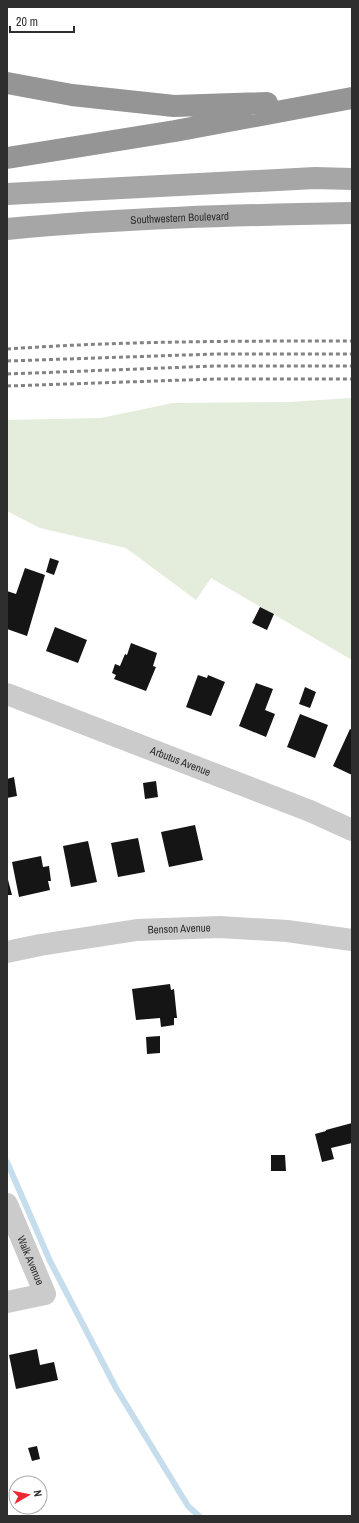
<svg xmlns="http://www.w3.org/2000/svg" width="359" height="1523" font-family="'Archivo Narrow',sans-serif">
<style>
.green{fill:#e4ecdb}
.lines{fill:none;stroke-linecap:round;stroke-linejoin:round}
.stream{stroke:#c6dded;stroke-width:6}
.building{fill:#151515}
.minor{stroke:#cbcbcb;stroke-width:22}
.major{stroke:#a6a6a6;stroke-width:22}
.highway{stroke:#959595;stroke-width:22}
.rail{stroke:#838383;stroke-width:3;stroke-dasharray:4 3;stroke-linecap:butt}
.labels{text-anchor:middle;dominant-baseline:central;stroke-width:4;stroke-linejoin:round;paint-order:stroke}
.street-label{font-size:11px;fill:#2e2e2e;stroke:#fff}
</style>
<rect width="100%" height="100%" fill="#fff"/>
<path class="green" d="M352,398v262l-141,-82 -15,22 -70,-52 -86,-20 -33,-17v-91l94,-2 72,-15 116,-1z"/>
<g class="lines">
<path class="stream" d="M7,1162l43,99 66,127 72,118 11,10"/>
</g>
<path class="building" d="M50,558l9,3 -5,14 -8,-3z
M25,568l20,7 -18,61 -20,-7v-38l9,3z
M260,607l14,7 -7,16 -15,-7z
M55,627l32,13 -9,23 -32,-12z
M131,643l26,10 -4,13 3,1 -10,24 -32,-12 2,-4 -4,-2 3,-9 5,2 5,-12 2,1z
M198,675l9,3 1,-3 17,7 -14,34 -25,-9z
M256,683l17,6 -8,21 10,4 -9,23 -27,-11z
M305,687l11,5 -6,16 -11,-4z
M300,714l28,11 -13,33 -28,-11z
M350,729l2,1v45l-19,-9z
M14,777l3,19 -10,2v-19z
M156,781l2,16 -13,2 -2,-16z
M195,825l8,35 -34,7 -8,-35z
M138,838l7,34 -27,5 -7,-34z
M88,841l9,41 -26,5 -8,-41z
M41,856l2,11 6,-1 2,15h-3l2,9 -31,7 -7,-35z
M7,876l5,19h-5z
M170,984l1,6 3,-1 3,29h-3v7l-13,2 -1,-9 -24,2 -4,-31z
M160,1036v17l-13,1 -1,-17z
M352,1123v20l-21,5 3,11 -12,3 -7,-28 11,-3v-1z
M271,1155h14l1,16h-15z
M37,1349l3,16 14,-3 4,18 -42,9 -7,-34z
M37,1446l3,13 -8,2 -4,-13z"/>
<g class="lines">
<g class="minor">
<path id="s1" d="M7,694l303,117 42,19"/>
<path id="s2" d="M7,952l33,-7 97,-15 83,-3 67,4 65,9"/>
<path id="s3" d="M7,1204l38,90 -38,8"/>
</g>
<g class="major">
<path d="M7,194l308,-16 37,1"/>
<path id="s4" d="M7,229c115,-11 230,-14 345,-16"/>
</g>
<path class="highway" d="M7,83l65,12 102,11 93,-3
M7,158l168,-27 177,-33"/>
<path class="rail" d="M7,349c115,-8 230,-8 345,-8
M7,361l208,-7h137
M7,374l208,-8h137
M7,386l208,-7h137"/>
</g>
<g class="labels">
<g class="street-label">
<text stroke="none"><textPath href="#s4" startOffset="173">Southwestern Boulevard</textPath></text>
<text stroke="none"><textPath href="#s1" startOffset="186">Arbutus Avenue</textPath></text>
<text stroke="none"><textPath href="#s2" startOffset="174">Benson Avenue</textPath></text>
<text stroke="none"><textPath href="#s3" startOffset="61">Walk Avenue</textPath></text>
</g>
</g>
<rect width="359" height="1523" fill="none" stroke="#2e2e2e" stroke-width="16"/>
<g transform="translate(28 1495) rotate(81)"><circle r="19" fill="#ffffff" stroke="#ababab"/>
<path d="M0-3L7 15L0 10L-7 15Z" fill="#ed2832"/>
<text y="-6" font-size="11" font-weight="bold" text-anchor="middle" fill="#2e2e2e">N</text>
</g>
<path d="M10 26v6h64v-6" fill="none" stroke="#2e2e2e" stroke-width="2"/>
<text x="16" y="26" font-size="12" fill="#2e2e2e" stroke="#ffffff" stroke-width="3" paint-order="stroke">20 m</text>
</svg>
